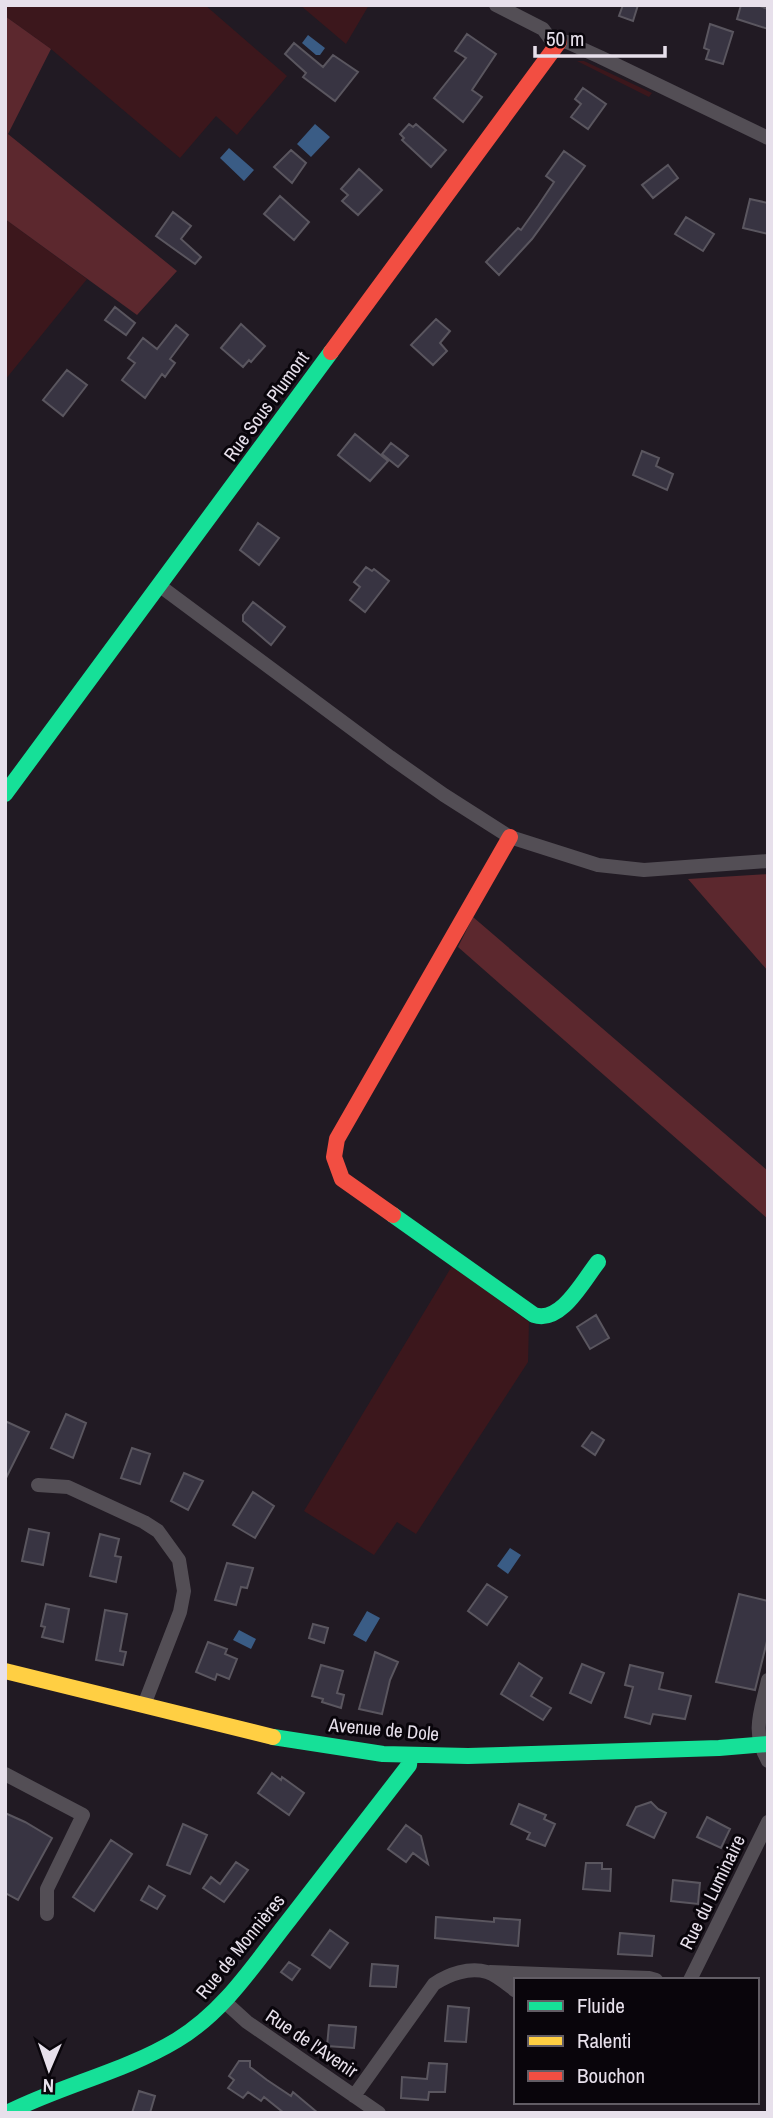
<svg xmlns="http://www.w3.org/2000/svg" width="773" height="2118" font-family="'Archivo Narrow',sans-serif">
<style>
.green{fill:#3c171c}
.forest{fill:#5c282e}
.water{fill:#3a5c85}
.building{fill:#383442;stroke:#5a565f;stroke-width:2}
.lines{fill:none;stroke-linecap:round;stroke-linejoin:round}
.street{stroke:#534e55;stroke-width:14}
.fast{stroke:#16e098;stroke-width:16}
.slow{stroke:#ffcf43;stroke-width:16}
.jam{stroke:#f24e42;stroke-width:16}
.labels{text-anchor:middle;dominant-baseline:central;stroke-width:6;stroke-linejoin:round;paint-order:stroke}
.street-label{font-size:19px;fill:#e7e0eb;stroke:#09050b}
</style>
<rect width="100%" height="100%" fill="#211a23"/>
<path class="green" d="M5,5h200l82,71 -50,59 -21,-19 -36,42 -129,-109 -46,-33z
M300,5h69l-23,39z
M577,61h7l68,32 -3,4z
M5,219l82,60 -82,101z
M452,1266l77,56 -1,40 -112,172 -19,-12 -23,33 -70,-44z"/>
<path class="forest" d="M5,16l46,33 -43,85 169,137 -40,44 -132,-96z
M768,874v97l-80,-92z
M473,917l295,254v48l-310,-272z"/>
<path class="water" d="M308,35l17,13 -5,7h-4l-14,-12z
M315,124l15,13 -19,20 -14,-13z
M229,148l25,22 -10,11 -24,-23z
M510,1548l11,7 -13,19 -11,-8z
M367,1611l13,7 -14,24 -13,-7z
M239,1630l17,9 -5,10 -18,-9z"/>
<path class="building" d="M623,5h15l-5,16 -14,-5z
M741,5h16l11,4v20l-31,-10z
M710,24l23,8 -10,32 -17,-5 3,-9 -5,-2z
M467,34l29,20 -24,36 10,7 -19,25 -29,-24 32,-40 -11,-7z
M294,43l29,24 10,-12 25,17 -23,29 -32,-24 3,-4 -21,-19z
M583,88l23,16 -18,25 -17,-12 10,-13 -6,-5z
M409,124l4,3 3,-3 30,26 -15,17 -29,-27 2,-2 -4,-4z
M291,150l15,13 -14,20 -18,-16z
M564,151l21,15 -53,73 -33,36 -13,-13 32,-34 3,2 17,-24 16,-24 -8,-6z
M668,165l10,13 -25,20 -11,-13z
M359,169l23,21 -24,25 -16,-14 6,-6 -7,-6z
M280,196l29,26 -15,18 -30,-26z
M750,199l18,4v31l-25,-6z
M173,212l18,14 -10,13 20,18 -6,7 -39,-28z
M686,217l28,17 -11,17 -28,-17z
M115,307l20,16 -9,12 -21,-15z
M436,319l14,12 -10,12 7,8 -14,14 -22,-20z
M241,324l24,22 -14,16 -2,-2 -6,7 -22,-19z
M176,325l12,10 -18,24 5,4 -10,14 -3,-3 -17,24 -23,-18 13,-17 -7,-5 15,-20 14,11z
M67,370l20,15 -24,31 -20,-16z
M355,434l33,27 -18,20 -32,-26z
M391,443l17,13 -10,11 -16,-13z
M642,451l17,7 -3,8 17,8 -6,16 -34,-15z
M258,523l21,15 -20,27 -19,-15z
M366,567l6,4 2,-2 15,12 -24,31 -15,-12 10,-13 -6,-5z
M253,602l32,25 -14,18 -28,-24v-6z
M596,1315l13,23 -19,11 -13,-22z
M66,1414l20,9 -13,35 -22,-10z
M5,1421l24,11 -24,48z
M592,1432l12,8 -9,15 -13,-9z
M132,1448l18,6 -10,30 -19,-6z
M184,1473l19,8 -15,29 -17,-9z
M253,1492l21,14 -19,32 -22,-13z
M29,1529l20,4 -6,32 -21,-4z
M100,1534l19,5 -4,17 6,1 -5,25 -26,-6z
M227,1563l26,5 -6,20 -6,-1 -5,18 -21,-5z
M487,1584l20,13 -20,28 -19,-14z
M739,1594l29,7v36l-13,53 -39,-8z
M46,1604l23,5 -6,33 -21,-5 3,-10 -4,-1z
M105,1610l22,4 -7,37 6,1 -3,13 -27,-5z
M313,1624l15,4 -4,15 -15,-5z
M208,1642l19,7 -2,5 12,5 -8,20 -12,-5 -2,6 -19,-8z
M375,1652l23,10 -8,18 -8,34 -23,-5z
M519,1663l23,15 -11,18 20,12 -8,12 -42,-26z
M582,1664l22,9 -13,30 -21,-10z
M321,1665l22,6 -6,22 7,2 -3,13 -19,-6 1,-3 -11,-3z
M630,1665l33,8 -4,16 32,7 -6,23 -32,-5 -3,10 -25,-7 8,-30 -8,-2z
M272,1773l9,7 1,-3 22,16 -15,22 -31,-22z
M651,1802l7,7 8,4 -12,25 -27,-13 9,-18z
M519,1804l27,11 -2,4 11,5 -10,22 -18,-7 3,-6 -19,-9z
M5,1813l20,9 27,16 -34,62 -13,-7z
M707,1817l23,12 -9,19 -24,-11z
M183,1824l24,11 -17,39 -23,-9z
M406,1825l15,11 7,28 -15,-11 -7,9 -18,-13z
M111,1840l21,14 -38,57 -21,-14z
M236,1862l12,8 -24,32 -21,-14 8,-11 9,7z
M586,1863h16v6h9l-1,22 -27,-2z
M673,1880l27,3 -2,21 -27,-3z
M149,1886l16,10 -8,13 -16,-9z
M436,1917l58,5v-4l26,2 -2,26 -83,-8z
M330,1930l18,13 -18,25 -18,-13z
M620,1933l34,3 -2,20 -34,-2z
M289,1962l11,7 -8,11 -11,-8z
M372,1964l26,2 -2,21 -26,-1z
M448,2006l21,2 -3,34 -21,-1z
M329,2025l27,2 -2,21 -27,-2z
M239,2061h11v6l17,13 24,16 2,-4 25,21h-34l-20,-16 -3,4 -13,-9 -5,6 -15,-10 6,-8 -5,-4z
M429,2063l18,1 -2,28h-16l-1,8 -27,-2 1,-21 25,2z
M139,2091l16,5 -5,17h-18z"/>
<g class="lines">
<path class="street" d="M496,5l47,24 8,11 16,2 33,15 168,81
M160,586l230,171 54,38 66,42 88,28 46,5 124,-9
M38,1485l30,2 76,35 14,9 21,29 5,31 -4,21 -36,93
M768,1680c-7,32 -17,51 0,81
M5,1774l78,41 -36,74v25
M490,1972l159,6 7,2
M690,1980l78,-158
M225,2002l22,20 132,91
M354,2096l80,-112c15,-10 35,-17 53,-12 10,3 21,13 29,19"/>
<path class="fast" d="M5,794l326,-442
M393,1215l141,100c27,9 49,-34 64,-53
M273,1737l110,17 85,2 251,-8 49,-4
M7,2113c55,-28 117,-41 170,-73 48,-29 78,-77 112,-120 40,-52 80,-104 120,-155l1,-9"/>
<path class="slow" d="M5,1671l268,66"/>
<path class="jam" d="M331,352l228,-310
M393,1215l-51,-36 -8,-22 3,-18 173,-302"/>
</g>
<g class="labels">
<g class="street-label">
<text transform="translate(266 406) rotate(-54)">Rue Sous Plumont</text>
<text transform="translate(384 1729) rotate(5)">Avenue de Dole</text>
<text transform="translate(712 1892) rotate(-64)">Rue du Luminaire</text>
<text transform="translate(240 1946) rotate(-51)">Rue de Monnières</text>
<text transform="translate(312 2043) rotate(34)">Rue de l'Avenir</text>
</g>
</g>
<rect width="773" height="2118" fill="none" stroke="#e7e0eb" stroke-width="14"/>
<rect x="514" y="1978" width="245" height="126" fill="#09050b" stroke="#625d65" stroke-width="2"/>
<rect x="528" y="2001" width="35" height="10" fill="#16e098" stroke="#625d65" stroke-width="2"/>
<text x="577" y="2013" font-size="21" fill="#e7e0eb">Fluide</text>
<rect x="528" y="2036" width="35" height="10" fill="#ffcf43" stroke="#625d65" stroke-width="2"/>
<text x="577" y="2048" font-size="21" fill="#e7e0eb">Ralenti</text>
<rect x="528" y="2071" width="35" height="10" fill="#f24e42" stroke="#625d65" stroke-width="2"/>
<text x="577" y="2083" font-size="21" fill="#e7e0eb">Bouchon</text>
<g transform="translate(49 2069) rotate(182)" stroke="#09050b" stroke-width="5" paint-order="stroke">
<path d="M0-5L12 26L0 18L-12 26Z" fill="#e7e0eb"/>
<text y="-10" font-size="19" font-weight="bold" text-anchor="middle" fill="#e7e0eb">N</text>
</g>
<path d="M535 46v10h130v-10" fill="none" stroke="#e7e0eb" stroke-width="3.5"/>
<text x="546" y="46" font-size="21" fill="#e7e0eb" stroke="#09050b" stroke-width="5" paint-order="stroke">50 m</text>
</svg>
